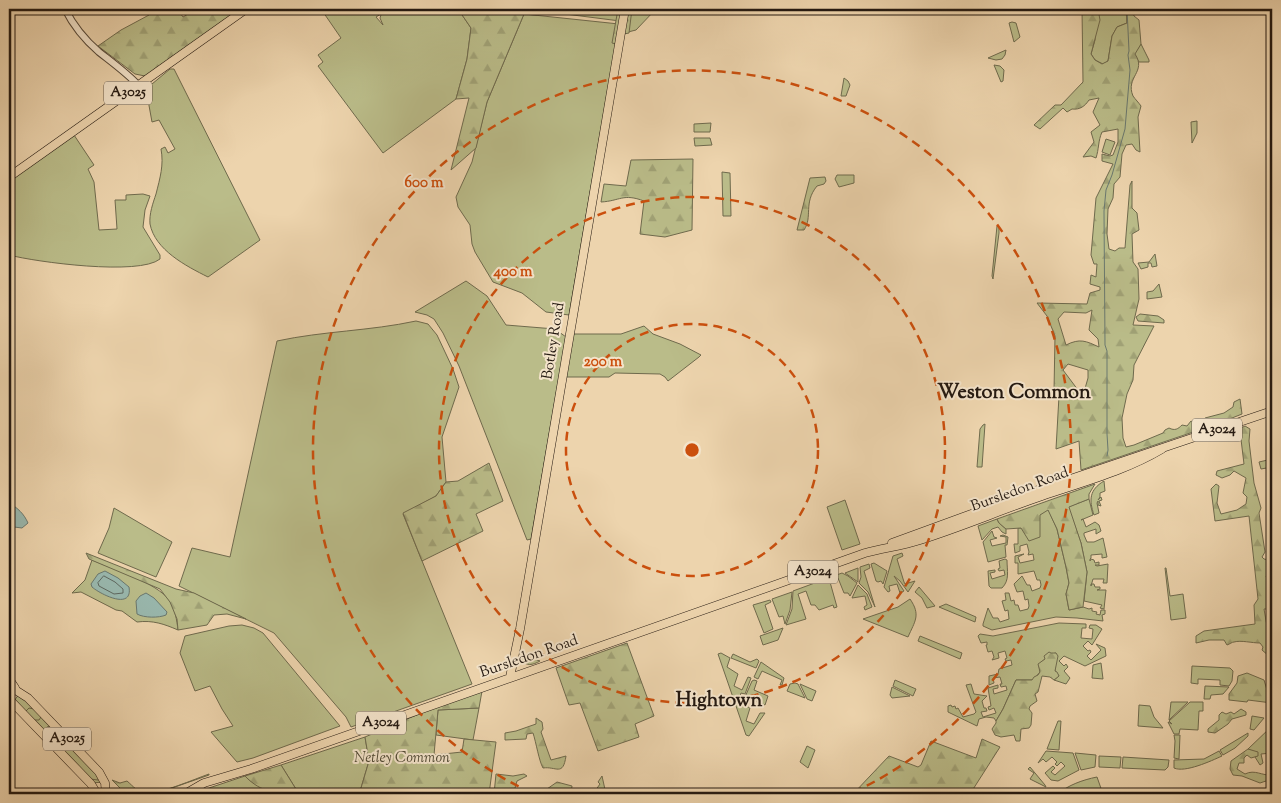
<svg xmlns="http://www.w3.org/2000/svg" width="1281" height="803" font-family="'Sorts Mill Goudy',serif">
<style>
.green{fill:#babc89;stroke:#6f6a4d}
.forest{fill:url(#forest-firs);stroke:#6f6a4d;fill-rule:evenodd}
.water{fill:#99b8ae;stroke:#6a786f}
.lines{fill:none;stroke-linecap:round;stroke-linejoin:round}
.shore{stroke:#5e6860;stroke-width:1}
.stream{stroke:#6a786f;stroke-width:1}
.minor-casing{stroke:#564838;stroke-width:8}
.major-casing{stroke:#241911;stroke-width:9}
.minor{stroke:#f3e3ca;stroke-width:6}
.major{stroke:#edd4ad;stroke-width:8}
.ring{fill:none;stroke:#cb4f0d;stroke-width:2.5;stroke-dasharray:9 6}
.labels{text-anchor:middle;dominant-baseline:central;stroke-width:4;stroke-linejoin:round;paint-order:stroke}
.shield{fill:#f3e3ca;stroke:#625648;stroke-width:1}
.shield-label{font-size:14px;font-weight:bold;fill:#241911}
.street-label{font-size:15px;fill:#241911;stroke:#f3e3ca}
.park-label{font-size:15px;font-style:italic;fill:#514a35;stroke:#f3e3ca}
.district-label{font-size:20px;font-weight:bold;fill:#241911;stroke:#f3e3ca}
.centre{fill:#cb4f0d;stroke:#f3e3ca;stroke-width:2.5}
.ring-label{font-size:15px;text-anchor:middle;font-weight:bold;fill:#cb4f0d;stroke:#f3e3ca;stroke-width:4;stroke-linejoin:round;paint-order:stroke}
</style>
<defs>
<pattern id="forest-firs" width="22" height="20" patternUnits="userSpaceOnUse" patternTransform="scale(1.25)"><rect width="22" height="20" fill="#babc89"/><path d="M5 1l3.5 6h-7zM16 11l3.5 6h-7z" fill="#a0a175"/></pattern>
</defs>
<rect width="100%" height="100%" fill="#edd4ad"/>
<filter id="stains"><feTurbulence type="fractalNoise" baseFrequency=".004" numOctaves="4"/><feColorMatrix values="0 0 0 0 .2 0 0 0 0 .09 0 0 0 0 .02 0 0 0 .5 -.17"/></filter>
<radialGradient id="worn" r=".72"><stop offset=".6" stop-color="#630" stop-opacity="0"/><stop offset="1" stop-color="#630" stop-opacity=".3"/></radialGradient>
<path class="green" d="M321,9h34l2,1 2,-1h18l4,5 -5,3 7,8 -3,-7 3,-9h75l13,19 -4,31 -11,40 -73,54 -65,-87 5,-4 -5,-7 23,-17z
M526,9h96l-2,12z
M628,9h76l-1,3 -10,2 -4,-1 -3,1 -21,-4 -1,1 -9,-1 -19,20 -12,3z
M1097,9h29l1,14 -10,4 -5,9 -4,25 -5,3 -8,-4 -4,-6 4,-14z
M524,14l95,10 -50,291 -23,-3 -24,-19 -29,-11 -18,-30 -3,-8 -2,-19 -12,-18 -2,-10 16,-35 15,-60z
M1012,22l4,1 4,14 -6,5 -5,-19z
M1141,44l8,16v2h-10l-5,-8z
M1006,50l-1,5 -3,4 -6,1 -8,-2z
M994,65l6,1 4,4 -1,11 -2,1z
M170,69h4l86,171 -52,37c-22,-11 -53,-27 -58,-53 -1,-10 3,-21 6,-30 4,-16 8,-29 5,-45l4,-2 3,6 7,-4 -16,-29 -7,2 -6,-33z
M844,78l4,3 2,4 -4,11h-5z
M1197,121v12l-5,10 -1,-21z
M711,123l-1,9h-16v-8z
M74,135l20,30 -6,4 6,13 5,48 18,-1 -2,-29h11v-5l17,-1 7,2 -5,14 -2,17 17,28v4c-21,17 -124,3 -151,-4v-74z
M694,138h16l2,7 -17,1z
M1106,139l9,3 -5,13 -8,-3z
M722,172l8,1 1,43h-8z
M997,226l2,1v6l-6,46 -1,-3z
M1155,254l2,12 -5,1 -1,-4h-3v4l-7,2 -3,-6 11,-1z
M466,281l21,15 19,29 49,4 11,8 -35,202 -4,1 -68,-174 -16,-33 -9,-14 -7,-4 -12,-3z
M1159,284l3,13 -15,2v-7l6,-1z
M416,321l12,3 9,11 16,34 6,18 -17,50 4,45 -10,14 -33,18 69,170 -121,43 -5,-10 -72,-84 -95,-47 13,-38 38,9 47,-216c46,-10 93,-10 139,-20z
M644,326l9,8 27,10 21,11 -2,2 -31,24 -3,-4 -5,-3 -45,-1 -6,4h-45l7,-43h50z
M985,424l-3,43h-5l3,-38 3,-4z
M1272,459v8l-11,2 -2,-7z
M1104,481l1,10 -5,2v4l-2,3 3,-3 1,3 -3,1 2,5 -3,-1v-4l-1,2 2,10 -5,2c-5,-15 -5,-25 10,-34z
M1089,499l4,16 -12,5 2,-1 3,8 9,-5 4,3 2,6 -5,3v-5l-12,4v2l3,7h7l9,-4 4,19 -5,1v-4l-11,1v3l-1,1v2l1,-2 3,1 1,3 4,-1v3h-4l2,1 11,-2 -1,19h-4l1,-4h-11l-2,7v-2h3l1,3h5v2l-3,1h9l-2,19 -4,-1 2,-3 -18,-4 3,-29 -6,-29 -13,-36z
M845,500l15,44 -18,6 -15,-43z
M114,508l58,34 -16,35 -58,-24 11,-25z
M1048,509l9,20 9,38 3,16 -3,11 3,16 14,-3 6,2 3,-1v3l5,1 -1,2 4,1 1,-5h4v4l-3,1 1,6 -26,-3 -21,-1 -64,13 -9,-4v-2l5,-16 5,10h5l2,4 9,-3 -1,-9 -3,1 -3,-10 4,-1 -1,-7h4l2,8 3,-1 1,5h3l2,6 8,-2 1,-3 -1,-7 -3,1 -2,-9 -6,1 -3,-8 8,-8 5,9h3l2,6 8,-3 1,-3 -1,-5h-3l-3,-9 -16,3v-11h-3v-7l9,-2 -6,3 2,6 14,-3 -1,-6 -5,1 1,-3 -2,-8 -7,2v5l-5,2 -1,-9h4v-16h3z
M997,519l2,4 7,6v5l-4,-2 -4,-5 -6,2 -10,11 -4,-14z
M992,531l2,6 3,1 -7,2 2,6 14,-3v-6l-6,-1 3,-1 5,2 -1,8h-2l1,12 -18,5 -5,-20z
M902,553l1,3 -6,3 7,23 1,2 10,-3 -7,11 -8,-11 -6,-5 10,15 -4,2 -3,-9 -8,2 1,5 -2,1 -4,-5 9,-31z
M1005,559l2,1c0,11 3,20 -5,28h-11l-2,-2 -1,-15 7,-1v2l-5,1 2,6 13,-4 -1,-5 -5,1 -1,-2 2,-1 -1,-7z
M92,560c21,9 65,23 77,40 6,8 8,21 9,30 -14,-6 -25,-10 -41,-8l-15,-11 -6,-1 -35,-18 -9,1 13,-13z
M874,563l13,8 -4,13 -2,-3 -3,1 -2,-1 -5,-17z
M869,564l1,4 -6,3 11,36 -7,-15 -9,-9 2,-6 -1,-10z
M858,568v14l-13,-9z
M1165,568h1l4,28 13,-2 3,24 -15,2z
M842,573l6,3 9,7 -7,13 -2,-3h-4l-6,-15 -8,4 7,25 -3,1 -1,-3 -14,5 -4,-5h-4l-5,-14 -8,3 8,25 -20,6 6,-16 1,-18z
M858,585l9,9 5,13 -7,3 -1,-3 3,-2 -2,-9 -13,2z
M919,587l16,19 -8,2 -5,-10 -7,-6z
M792,592l-2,18 -5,14 -2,-8 -4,1 -7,-18z
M910,599c11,16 5,22 -2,38l-45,-18 35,-12z
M770,600l1,2 -6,3 8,24 -9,4 -11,-28z
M946,604l30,13 -1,5 -36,-15z
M1059,623l27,1v4h-4l-1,10 11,1 1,-10 -4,-1 1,-3h6l6,4 -10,16 -4,-4 -5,5 5,5 2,-1 1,2 -4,4 4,4 10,-10 -5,-6 9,4 1,8 -21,10 -21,-10 -5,5 5,5 2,-2 2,3 -4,4 6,7 -4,6 -12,-4 5,-4 -4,-5 1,-18 -5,1 -12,10 1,8 -7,8h-17l-13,29 -7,12 -2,-3 -8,-1 -7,2 -2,7 -29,-14v-6l3,-1 1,2 3,-1 1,3 2,-1 5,9 11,-3 2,-2 -10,-27 5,-1 3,10 13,2 -5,5 2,7h2l1,3 -6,1 2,5 13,-4 -2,-5 -5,2 -1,-3 3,-1 -3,-18 10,-3v3l-5,1 1,5 13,-4 -1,-4 -5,1 -1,-3h2l-2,-7 -7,1 1,5 -5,2v-9l9,-2 1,-5 13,-4 -1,-5 -5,1 -1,-2 2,-1 -2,-7 -7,2 1,5 -7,2 2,-3 -2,-6 -4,1 -2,-7h1v-3l-6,1 -3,-7 2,-2 13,2z
M242,625l12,3 9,5 77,93 -87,32 -16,4 -26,-30 22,-6 -11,-17 -12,-23 -15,5 -15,-38 5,-17 44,-10z
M783,628l-5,12 -15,5 -3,-9z
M920,636l42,17 -2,6 -42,-18z
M721,653l9,5 -3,9 11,7 -4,12 8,4 6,-13 3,1 -6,16 -4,-1 -3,9 12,6 -4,13 8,3 6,-11h5l-16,23 -3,-1 -28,-81z
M733,654l17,8 7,-3 2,2 -3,7 -25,-10z
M761,662l23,16 -2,7h-2l2,-5 -20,-9 -4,8 -4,-2z
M1101,663l2,16 -11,-1 1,-13z
M1192,666l38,2 3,3 -1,10 -3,5 -9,-1v-5l-22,-1v5l-7,-1z
M754,680l3,1 -3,9 14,6 -3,9 -20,-8 7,-16z
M895,680l21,9 -3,7 -20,-10z
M795,683l3,1 7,14 -18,-7 3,-7z
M800,684l16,7 -4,10 -5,-2z
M1205,686l24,1 -6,7 -12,1 -1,4h-6z
M892,687l18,9 -18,2 -2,-3z
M19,694l6,4 77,84 -9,1 -79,-82z
M1171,702h17l-19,18z
M1190,702h13v9h-4l-1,19 -18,-1 -1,5h-5l-6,-12 4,2 -3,-3z
M1139,705l11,1 4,11 9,11 -25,-2z
M479,708l-6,32 -37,-5 2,-25z
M1252,716l12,2 -10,12 -4,-1z
M1058,721h3l-2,29 -12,-1z
M1271,727l1,1v25l-11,1 2,9 -3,2 -5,-8 -1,-5 -6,-3z
M1248,733v3l-13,12 -12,7 -3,-5z
M1174,735h6l-1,24 -5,-1 1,-17z
M365,737l4,24 -8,27 -5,6h-57l-18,-29z
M807,746l8,4 -7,18 -8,-6z
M1046,751l27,2 6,17 -21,11 -7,-1 -6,-7 8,-7 2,2 -4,4 4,3 10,-9 -4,-4 -4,4 -2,-2 2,-2 -5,-5 -6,5 -3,-3 -5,4z
M1219,751l3,5c-11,5 -37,17 -48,12v-8l30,-1z
M1075,753l21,2 -1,12 -14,3z
M1099,756l22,1 -1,11 -21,-1z
M1123,757l46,3 -1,7 -3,3 -43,-2z
M1030,767l15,18 1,2 -16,-8 4,-6 -6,-4z
M245,776c10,10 20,13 32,18h-79l11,-6z
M602,776l4,18h-6l-5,-3 5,-7 -2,-2z
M1097,777l6,17h-46c12,-9 25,-14 40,-17z"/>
<path class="forest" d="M145,9h32l6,8 13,-8h44l-89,64 -6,3 -10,-2 -37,-28 23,-16 28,-15z
M458,9h83l-4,6 -13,-1 -37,88 -11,46 -25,22 18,-72 -13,1 11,-40 4,-31z
M618,9h14l-3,24 -5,1 -8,10 -4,-1z
M1082,9h16l2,11 -9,34 4,6 7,4 6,-3 4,-25 5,-9 10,-4 -1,-14h6l2,7 5,4 2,24 -6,10c12,18 -10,23 -2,42 2,3 6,7 8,10l-3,11 2,35 -4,-2 -4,-6 -6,1 -4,9 -2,23 -6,7 -1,14 -5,11 -1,25 2,15 6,2 4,-3h6l5,-63 2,-4v27l5,5 2,17 -7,4 1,28 5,7 1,30 -6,26 21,1 -20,39 -1,15 -6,14 -5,24 1,20 3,9 8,-2 29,-12 2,-3 4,-2c6,3 9,1 13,-3l5,1 4,-5 8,4 3,4 -121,41 -2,-29 -23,8 3,-53 -5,-5 1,-55 -8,-20 -10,-13 50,1 3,-11 10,-3v-3l-10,-3 1,-9 5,2 1,-13h-3l-3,-9 5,-57 17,-34 -11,-3v-7l8,2 3,-1 5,-13v-13l-16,3c-4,9 -3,17 -6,26l-5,-2 -8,1 11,-15 -3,-10 9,-7 -7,-13 6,-14 -10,2c-4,6 -9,10 -17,9l-5,3 -4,-4 -23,21 -6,-4 21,-20h6l22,-23zM1092,310l-3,20 9,9 1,8c-13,-6 -19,-9 -33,-2l-8,-26 6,-7 22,1zM1068,364l20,6v8l-4,14 -6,-2 -15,-20z
M693,159l-1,71 -27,7 -25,-3 4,-33c-21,-8 -24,0 -43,1l3,-18 22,2 5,-26z
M837,175h17v8l-15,4 -4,-8z
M825,177l1,4 -2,3 -7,2c-14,17 -4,31 -13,44h-7l13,-52z
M1140,314l18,2 6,4v3l-26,-2 -2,-4z
M1240,399l2,15 -35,14 -3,-6 1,-4 19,-5 9,-6 1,-5z
M1245,426l5,3 -1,12 5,42 7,25 -2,5 6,39 -3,5 2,2 5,1 3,-3v17h-3l-3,2c5,9 4,15 1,23l2,4 -2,6h-3c2,12 4,23 7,34l-2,6 3,6v19l-4,-3 3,-8 -2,-7 -7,-6 1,-3 -3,-4c-8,0 -19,-3 -26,-1 -2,0 -4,2 -7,3l-3,-5h-15l-13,3v-7l8,-5 51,-7 -1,-19 4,-6 -9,-83 -34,5 -4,-32 5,-5 3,2 -2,17 4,11 16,-4 9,-6 1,-7 -4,-4 3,-15 -12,-7 -4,4 -8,3 -6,-3 1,-4 27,-7 -4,-33 1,-3z
M489,463l14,38 -27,13 7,17 -61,30 -19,-48 33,-17 10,-14 12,-1z
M1095,484l-6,10v5l-20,8 12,36 6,29 -4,35 -14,3 -3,-16 3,-11 -3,-16 -9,-38 -9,-19 -8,5v22l-11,4 -8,-13 -15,1 -7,-6 -2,-4z
M86,553l90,36 18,4 52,26 -19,-5 -13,1 -7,10 -29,5 -1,-11 -7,-17 -10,-13 -71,-30z
M627,643l27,73 -19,8 4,13 -41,14 -18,-48 -11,2 -13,-37z
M1049,652l2,1h5l2,3 -3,15 2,1 2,4 -5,4 -4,-3 -8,-1 -4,16 -3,2 2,7 -7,5 -1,3 3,4 -1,12 -2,3 -8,1 -1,12h-4l-2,-6 -13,2 -6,-2 -3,-6 4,-6v-2l7,-12 13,-29h16l2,-3 4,-2 2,-3 -2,-8 7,-5 -1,-3z
M521,655l19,6c-7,4 -14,6 -19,-2z
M1247,673l17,7 3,10 5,5v8l-24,-3 -1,2 -18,-2v-6l8,-11 1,-7z
M482,691l-3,17 -41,2 -4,45 28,-3 2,-13 32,3 -7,52h-133l5,-6 8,-27 -4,-24 68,-29z
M29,708l5,1 7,8 -2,3h-6l-7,-9z
M1241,709l5,3v3l-14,4 -4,5 -13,9 -7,-1v-3l11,-9v-5l3,-3 4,2 5,-2 3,2z
M536,718l6,4 1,7 -2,3 10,28 15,-4c-3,21 -10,10 -23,12 -4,-7 -7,-26 -10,-35l-6,1 -1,5 -21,1v-7l11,-2 20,-7z
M50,726l47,49 2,3 -1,2 -8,-1 -46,-48 3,-4z
M982,739l18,8 -30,47h-117l36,-38 29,11 3,-2 10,-24 45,17z
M1248,749l10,3v4l-7,2 -4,-3 -3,3v5h-5l-2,6 8,5c10,-5 17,2 27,1v8l-6,-2 -6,2 -18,-7 -9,-1 -3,-6 1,-8z
M281,765l18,29c-21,0 -38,-1 -54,-18z
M209,774v1l-54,19h-29l-14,-14 8,3 7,-2c6,5 11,12 20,12 13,1 48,-14 62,-19z
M496,774l17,2 11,-2 3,2 -10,5 -2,7 4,6h-25z
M557,782l15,4 -1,8h-40l2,-2 14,-3z"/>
<path class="water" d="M9,503c9,5 15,11 19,20l-6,5 -8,-1 -5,-3z
M105,571l13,7 11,9c4,24 -29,7 -37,0l-1,-3 7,-10z
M146,593l8,5 13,14 -1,3c-7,3 -22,3 -29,-1l-1,-13 4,-5z"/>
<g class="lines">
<path class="shore" d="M104,576l11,6 8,7v4l-9,1 -15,-8 -1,-3z"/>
<path class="stream" d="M1107,456l1,-6 -1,-16v-83l-2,-6 -1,-134 2,-21 6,-15 13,-46 5,-59 -2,-15 1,-4 -2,-42"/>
<defs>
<path id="minor" d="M65,9c8,16 20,31 34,43 14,11 28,21 40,34"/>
<path id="major" d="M9,177l237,-168
M892,543l134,-49 246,-83
M510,677l10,-48 105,-620
M9,679l6,9
M17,691l11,7 71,74 6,11 1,11
M10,700l81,84 6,10
M185,794l19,-11 47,-14c205,-73 410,-143 614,-216 18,-5 37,-7 55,-13 41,-13 81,-30 122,-44 41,-14 83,-25 120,-47"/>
</defs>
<use href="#minor" class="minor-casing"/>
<use href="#major" class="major-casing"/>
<use href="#minor" class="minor"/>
<use href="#major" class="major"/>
</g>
<g class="ring">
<circle cx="692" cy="450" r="126"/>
<circle cx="692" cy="450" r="253"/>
<path d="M532 793A379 379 0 1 1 852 793"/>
</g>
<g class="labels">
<g class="shield">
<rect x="104" y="81.5" width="48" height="23" rx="4"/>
<rect x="1192" y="418.5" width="50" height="23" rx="4"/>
<rect x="788" y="560.5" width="50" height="23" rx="4"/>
<rect x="356" y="711.5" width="50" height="23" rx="4"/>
<rect x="43" y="727.5" width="48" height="23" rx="4"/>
</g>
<g class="shield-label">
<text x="128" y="93">A3025</text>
<text x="1217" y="430">A3024</text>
<text x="813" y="572">A3024</text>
<text x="381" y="723">A3024</text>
<text x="67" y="739">A3025</text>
</g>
<g class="street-label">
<text transform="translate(554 341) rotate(-81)">Botley Road</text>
<text transform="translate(1020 490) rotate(-20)">Bursledon Road</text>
<text transform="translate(529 657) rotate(-19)">Bursledon Road</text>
</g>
<g class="park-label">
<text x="402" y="758">Netley Common</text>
</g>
<g class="district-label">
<text x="1014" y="393">Weston Common</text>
<text x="719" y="701">Hightown</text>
</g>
</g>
<circle cx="692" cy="450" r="8" class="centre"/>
<g class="ring-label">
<text x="424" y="187">600 m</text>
<text x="513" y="276">400 m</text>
<text x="603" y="366">200 m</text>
</g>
<rect width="1281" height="803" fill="none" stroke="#edd4ad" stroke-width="30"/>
<rect x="10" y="10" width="1261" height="783" fill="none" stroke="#241911" stroke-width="2.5"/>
<rect x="15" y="15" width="1251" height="773" fill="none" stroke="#241911"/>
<rect width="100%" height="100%" filter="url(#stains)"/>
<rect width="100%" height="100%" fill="url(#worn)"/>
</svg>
